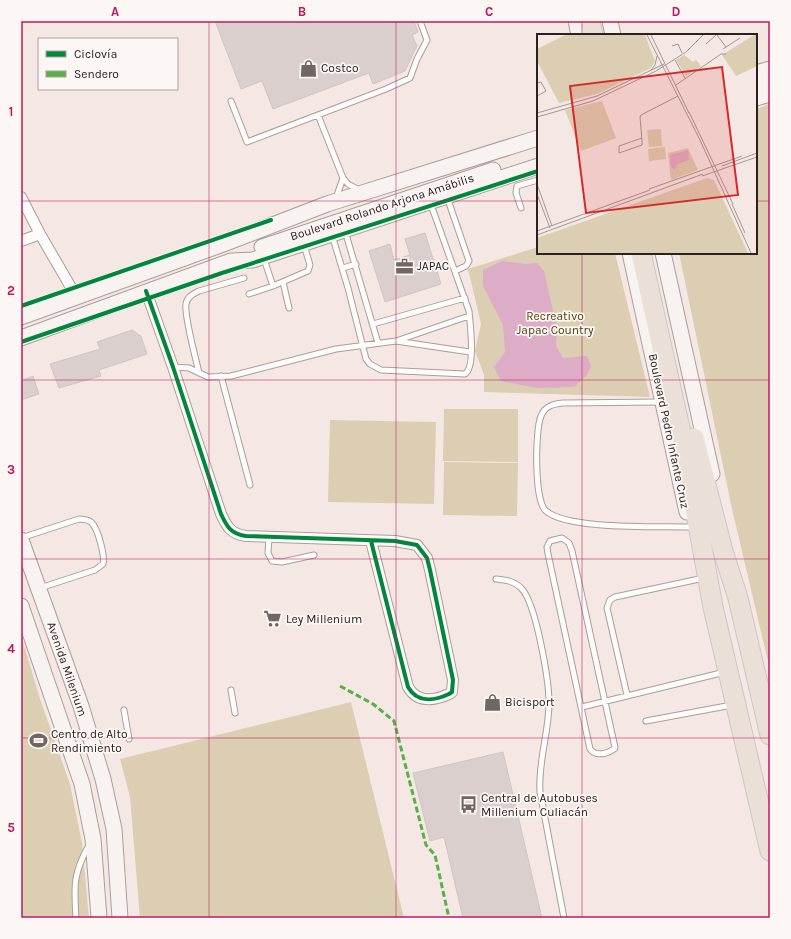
<svg xmlns="http://www.w3.org/2000/svg" width="791" height="939" font-family="Karla,sans-serif">
<style>
.green{fill:#dcceb2}
.water{fill:#ddacc6}
.building{fill:#dacfcd;stroke:#d1c5c4}
.lines{fill:none;stroke-linecap:round;stroke-linejoin:round}
.lane-casing{stroke:#a99e9b;stroke-width:7}
.street-casing{stroke:#a99e9b;stroke-width:12}
.secondary-casing{stroke:#a99e9b;stroke-width:17}
.highway-casing{stroke:#ccc6c4;stroke-width:21}
.lane{stroke:#fefcfb;stroke-width:5}
.street{stroke:#fefcfb;stroke-width:10}
.secondary{stroke:#f8f3f1;stroke-width:15}
.highway{stroke:#ebe0d7;stroke-width:19}
.quiet{stroke:#56b145;stroke-width:3;stroke-dasharray:6 3;stroke-linecap:butt}
.cycleway-casing{stroke:#fcf6f4;stroke-width:6}
.cycleway{stroke:#00873e;stroke-width:4}
.grid{fill:none;stroke:#c2185b;stroke-width:1;stroke-opacity:0.55}
.labels{text-anchor:middle;dominant-baseline:central;stroke-width:3.5;stroke-linejoin:round;paint-order:stroke}
.poi-label{font-size:12px;fill:#2a201d;stroke:#fcf6f4;text-anchor:start}
.street-label{font-size:12px;fill:#2a201d;stroke:#fcf6f4}
.park-label{font-size:12px;fill:#514108;stroke:#fcf6f4}
.inset-road{fill:none;stroke:#a49894;stroke-width:1}
.view{fill:#d62828;fill-opacity:0.15;stroke:#d62828;stroke-width:2}
.inset-edge{fill:none;stroke:#2a201d;stroke-width:2}
.neatline{fill:none;stroke:#c2185b;stroke-width:1.5}
.grid-label{font-size:13px;text-anchor:middle;font-weight:bold;fill:#c2185b}
</style>
<rect width="100%" height="100%" fill="#f5e8e4"/>
<path class="green" d="M770,104v566l-38,-161 -53,-256h77v-144z
M538,247v6h77l35,144 -166,-5v-17l-9,-24 6,-27 -13,-55z
M444,409h74v53l-75,-1z
M330,420l106,2 -2,82 -106,-2z
M444,462l74,1 -1,53 -74,-1z
M21,635l19,64 30,85 12,59 7,75h-68z
M351,702l53,216h-264l-10,-121 -10,-38z"/>
<path class="water" d="M502,261l23,3 12,-1 7,8 13,57 -1,18 7,12 24,-2 4,10 -4,9 -13,12 -37,1 -36,-7 -7,-14 11,-15 -2,-27 -20,-39v-16z"/>
<path class="building" d="M215,21h199l4,11 -6,3 5,11 -12,25 -32,13 -4,-11 -96,36 -11,-28 -21,8z
M425,233l16,51 -56,18 -16,-51 21,-7 4,16 16,-5 -5,-16z
M132,330l9,6 6,18 -48,16 2,6 -42,12 -9,-24 50,-15 -3,-7z
M33,376l6,18 -18,6v-19z
M503,752l39,166h-79l-19,-81 -14,4 -17,-68z"/>
<g class="lines">
<defs>
<path id="lane" d="M231,101l16,41 139,-53 24,-11 7,-19 10,-19 -7,-19
M318,115l25,63 5,6 11,6
M447,197l22,64 -3,5 -11,5
M336,198l7,-20
M521,208l-5,-15 1,-7 21,-6
M345,231l33,112
M332,235l16,53 18,71 4,5 11,6 84,4c11,-7 5,-51 4,-63l-39,-109
M264,259l9,27
M343,268l13,-4
M283,282l6,26
M249,294l24,-8 35,-15 2,-6 -6,-20
M373,324l92,-26
M399,340l70,-24
M173,367l16,1 19,9 23,-1 105,-27 60,-8 74,11
M199,373c-3,-14 -15,-57 -13,-69 1,-7 7,-10 13,-13l45,-13
M221,376l29,109
M660,402l-97,1c-10,1 -18,3 -22,13 -6,14 -7,86 5,95 22,19 113,15 144,16
M21,538l58,-19c4,0 8,0 12,3 7,6 14,34 12,42l-8,6 -55,18
M269,538l-1,15 4,8 10,1 32,-7
M562,538l7,5 3,8 42,192 1,5c-7,6 -19,9 -25,1l-42,-195 -1,-7 3,-6z
M496,579c10,1 18,2 25,9 15,14 28,93 28,115 0,30 -11,57 -9,89l24,126
M231,690l4,23
M627,695l-20,-87 3,-8 5,-3 89,-19
M582,707l143,-35
M124,710l5,29
M646,721l86,-16
M76,918c-2,-33 -3,-44 13,-73"/>
<path id="street" d="M21,197l19,37 36,62
M21,241l19,-7
M146,291l27,76 48,147c6,13 10,20 25,22l149,5 22,4 10,13 3,12 23,110 -1,12 -3,2c-15,7 -32,9 -41,-7l-37,-146"/>
<path id="secondary" d="M576,21l3,14
M610,21l3,14
M756,73l14,-4
M756,86l14,-5
M756,98l14,-4
M262,247l231,-77
M630,253l57,259
M663,253l49,221
M21,317l205,-74 101,-39 211,-66
M21,338l210,-77 22,-1 285,-94
M21,540l60,166 22,73 11,50 6,89
M21,606l61,178 11,55 6,79"/>
<path id="highway" d="M590,21l3,14
M641,253l41,184 31,170 57,244
M694,438l29,113 15,47 32,137"/>
</defs>
<use href="#lane" class="lane-casing"/>
<use href="#street" class="street-casing"/>
<use href="#secondary" class="secondary-casing"/>
<use href="#highway" class="highway-casing"/>
<use href="#lane" class="lane"/>
<use href="#street" class="street"/>
<use href="#secondary" class="secondary"/>
<use href="#highway" class="highway"/>
<path class="quiet" d="M340,686l33,18 21,17 32,124 9,10 14,63"/>
<defs>
<path id="cycleway" d="M146,291l27,76 48,147c6,13 10,20 25,22l149,5 22,4 10,13 3,12 23,110 -1,12 -3,2c-15,7 -32,9 -41,-7l-37,-146
M21,306l250,-86
M21,342l201,-69 316,-102"/>
</defs>
<use href="#cycleway" class="cycleway-casing"/>
<use href="#cycleway" class="cycleway"/>
</g>
<path class="grid" d="M209,21v897M396,21v897M582,21v14M21,201h517M756,201h14M582,253v665M21,380h749M21,559h749M21,738h749"/>
<defs>
<symbol id="shop-bare" viewBox="-9 -9 18 18"><path d="M-5-2.5h2.3a2.7 3.5 0 0 1 5.4 0H5L5.5 6h-11ZM-1.5-2.5h3a1.5 2.3 0 0 0-3 0Z" fill="#716663" stroke="#fcf6f4" stroke-width="2.5" paint-order="stroke"/></symbol>
<symbol id="office-bare" viewBox="-9 -9 18 18"><path d="M-6-3h4V-5.5h4V-3h4V5H-6ZM-1-4.5V-3h2v-1.5ZM-6 0V1H6V0Z" fill="#716663" stroke="#fcf6f4" stroke-width="2.5" paint-order="stroke"/></symbol>
<symbol id="supermarket-bare" viewBox="-9 -9 18 18"><path d="M-6-5.5h2.5l.6 2H6L4.5 2H-2.5L-4.4-4H-6ZM-1.5 3.2a1.3 1.3 0 1 0 .1 0ZM3 3.2a1.3 1.3 0 1 0 .1 0Z" fill="#716663" stroke="#fcf6f4" stroke-width="2.5" paint-order="stroke"/></symbol>
<symbol id="stadium-bare" viewBox="-9 -9 18 18"><path d="M0-5a6.5 5 0 1 0 0 10a6.5 5 0 1 0 0-10ZM-3.5-1.8h7v3.6h-7Z" fill="#716663" stroke="#fcf6f4" stroke-width="2.5" paint-order="stroke"/></symbol>
<symbol id="bus-bare" viewBox="-9 -9 18 18"><path d="M-5-6H5V4H4V6H2V4H-2V6H-4V4H-5ZM-3.5-4V0h7V-4ZM-3.5 1.2v1.5H-2V1.2ZM2 1.2v1.5H3.5V1.2Z" fill="#716663" stroke="#fcf6f4" stroke-width="2.5" paint-order="stroke"/></symbol>
</defs>
<g fill-rule="evenodd">
<use href="#shop-bare" x="296" y="56" width="25" height="25"/>
<use href="#office-bare" x="392" y="254" width="25" height="25"/>
<use href="#supermarket-bare" x="260" y="606" width="25" height="25"/>
<use href="#shop-bare" x="480" y="690" width="25" height="25"/>
<use href="#stadium-bare" x="26" y="728" width="25" height="25"/>
<use href="#bus-bare" x="456" y="792" width="25" height="25"/>
</g>
<g class="labels">
<g class="poi-label">
<text x="321" y="68">Costco</text>
<text x="417" y="266">JAPAC</text>
<text x="286" y="619">Ley Millenium</text>
<text x="505" y="702">Bicisport</text>
<text x="51" y="734">Centro de Alto<tspan x="51" dy="14">Rendimiento</tspan></text>
<text x="481" y="798">Central de Autobuses<tspan x="481" dy="14">Millenium Culiacán</tspan></text>
</g>
<g class="street-label">
<text transform="translate(382 207) rotate(-18)">Boulevard Rolando Arjona Amábilis</text>
<text transform="translate(669 431) rotate(78)">Boulevard Pedro Infante Cruz</text>
<text transform="translate(67 669) rotate(71)">Avenida Milenium</text>
</g>
<g class="park-label">
<text x="555" y="316">Recreativo<tspan x="555" dy="14">Japac Country</tspan></text>
</g>
</g>
<g transform="translate(537 34)">
<rect width="220" height="220" fill="#f5e8e4"/>
<path d="M28,1h80l10,26 -4,7 -54,26 -38,9 -22,-42v-12zM217,1h3v31l-21,10 -14,-21zM147,21l9,7 3,-2 5,6 -15,10 -10,-16zM65,67l14,37 -35,13 -16,-41zM124,95l1,17 -13,1 -2,-17zM128,113l1,12 -17,2 -1,-12zM151,114l10,22 -27,10 -3,-27zM170,144l7,2 34,73h-211v-15z" fill="#dcceb2"/>
<path d="M151,116l1,10 -12,4 -2,6 -4,-3 -1,-12z" fill="#ddacc6"/>
<path class="inset-road" d="M110,1l53,105 51,113M114,1l38,78M180,1l9,12M169,10l10,-9M135,12l6,-2 4,9M186,15l17,-11M138,26l10,18M114,36l4,-5 2,-9M0,49l4,-1 5,9 -9,5M139,51l45,-31h5M152,78l44,92M0,79l60,-17 67,-32M0,83l56,-16 63,-30 30,-19 17,-17M105,104l-23,8v7l23,-8v-4l-2,-24 1,-2 37,-19M185,132l35,-13M165,142l55,-19M0,150l15,42M112,155l93,-33M0,160l13,34M195,170l13,29M0,197l113,-41M0,201l166,-61"/>
<path class="view" d="M185,33l16,128 -152,18 -16,-127z"/>
<rect width="220" height="220" class="inset-edge"/>
</g>
<rect width="791" height="939" fill="none" stroke="#fcf6f4" stroke-width="44"/>
<rect x="38" y="38" width="140" height="52" fill="#fcf6f4" stroke="#a8a09e"/>
<rect x="46" y="51" width="20" height="6" fill="#00873e" stroke="#a8a09e"/>
<text x="74" y="58" font-size="12" fill="#2a201d">Ciclovía</text>
<rect x="46" y="71" width="20" height="6" fill="#56b145" stroke="#a8a09e"/>
<text x="74" y="78" font-size="12" fill="#2a201d">Sendero</text>
<rect x="22" y="22" width="747" height="895" class="neatline"/>
<g class="grid-label">
<text x="115" y="16">A</text>
<text x="302" y="16">B</text>
<text x="489" y="16">C</text>
<text x="676" y="16">D</text>
<text x="11" y="116">1</text>
<text x="11" y="295">2</text>
<text x="11" y="474">3</text>
<text x="11" y="653">4</text>
<text x="11" y="832">5</text>
</g>
</svg>
